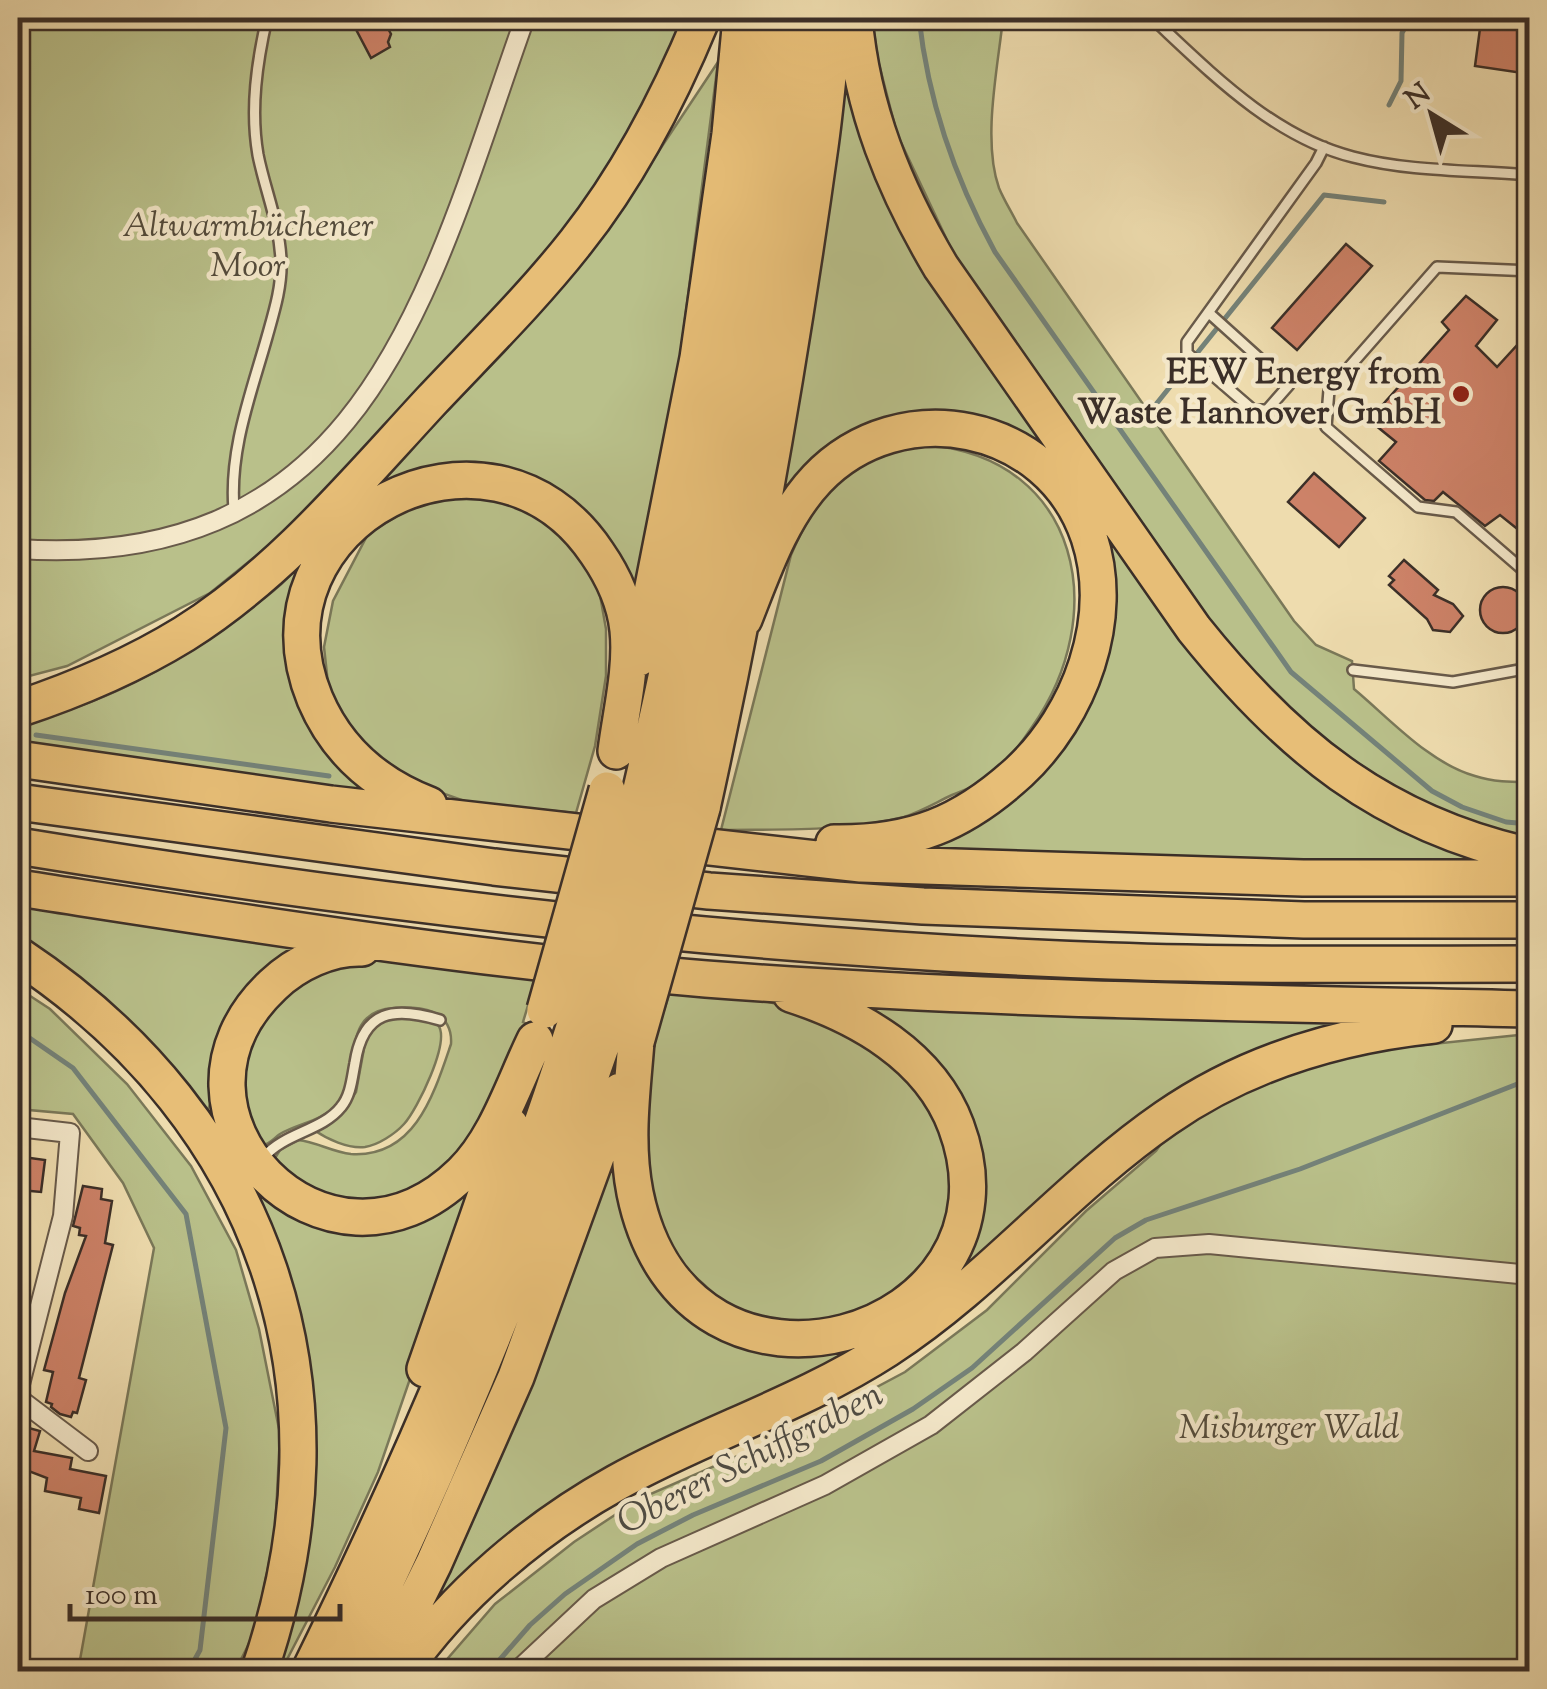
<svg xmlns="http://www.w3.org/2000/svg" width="1547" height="1689" font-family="'Sorts Mill Goudy',serif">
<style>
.green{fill:#b9c08a;stroke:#7a7859;stroke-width:2.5}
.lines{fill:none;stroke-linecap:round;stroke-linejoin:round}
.stream{stroke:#748279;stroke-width:5}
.building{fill:#cd8268;stroke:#3b2f28;stroke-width:2.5}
.service-casing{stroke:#685a4a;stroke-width:14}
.minor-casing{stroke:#685a4a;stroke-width:22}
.motorway-casing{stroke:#3b2f28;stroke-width:40}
.service{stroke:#f4e8ca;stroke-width:9}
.minor{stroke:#f4e8ca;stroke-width:18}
.motorway{stroke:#e7be77;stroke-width:35}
.motorway-bridge-casing{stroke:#3b2f28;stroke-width:40;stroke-linecap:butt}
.motorway-bridge{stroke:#e7be77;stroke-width:35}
.poi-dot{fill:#8f2418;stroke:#f4e8ca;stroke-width:4}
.labels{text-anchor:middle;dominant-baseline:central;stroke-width:9;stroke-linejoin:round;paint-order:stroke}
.park-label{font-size:35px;font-style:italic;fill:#544c3c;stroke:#f4e8ca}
.poi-label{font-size:35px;font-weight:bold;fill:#3b2f28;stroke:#f4e8ca;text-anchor:end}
.water-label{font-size:38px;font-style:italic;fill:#4e4b43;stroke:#f4e8ca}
</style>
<rect width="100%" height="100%" fill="#eedcae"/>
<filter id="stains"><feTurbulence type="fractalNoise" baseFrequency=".002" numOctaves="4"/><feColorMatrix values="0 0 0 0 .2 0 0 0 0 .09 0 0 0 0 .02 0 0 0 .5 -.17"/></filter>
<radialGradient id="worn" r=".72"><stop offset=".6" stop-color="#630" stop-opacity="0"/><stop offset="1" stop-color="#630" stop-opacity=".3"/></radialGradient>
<path class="green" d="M18,18h673l-29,68 -94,149 -264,282 -94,76 -143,73 -49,13z
M872,18h131c-5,49 -21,122 -4,170 5,12 12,23 18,35l277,398 22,24 36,16 2,28c36,30 75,74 121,87 18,6 36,6 54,6v64l-119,-48 -82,-47 -80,-75 -293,-419 -58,-123 -19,-74z
M840,30l29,105 378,572 282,164 -616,-18 151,-119 29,-217 -167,-102 -152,106z
M718,62l-54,420 -24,114 -98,-106 -173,13 -73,146 101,155 -379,-53v-27c85,-19 150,-55 219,-106 24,-17 46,-32 64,-55l204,-212 98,-116z
M929,445c152,15 182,170 103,282 -12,18 -27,39 -45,52 -10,7 -24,11 -35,16 -15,7 -32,17 -48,22 -60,15 -122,12 -183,13l70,-275c28,-67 65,-101 138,-110z
M482,494l39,12 34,24 42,48 9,51v47l-11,70 -19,67 -106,-10 -62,-22 -52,-41 -27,-47 -5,-46 9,-46 35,-67 55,-34z
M18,896l320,46 -34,13 -89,134 -9,27 -188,-175z
M356,957l182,15 -15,50 6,3 -49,119 -90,62 -90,-11 -25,-37 5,-8 18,-10c19,2 34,12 53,14 64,4 83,-60 100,-110 1,-14 -5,-27 -18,-32 -13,-5 -25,-5 -39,-4 -58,3 -29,69 -58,98 -17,16 -37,17 -56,28 -7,5 -10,10 -19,12l-20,-24 -4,-51 42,-81z
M18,988l32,21 77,75 64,82 45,84 23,79 21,105 -5,99 -20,99 -20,39h-157l76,-423 -31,-65 -50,-69 -55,-5z
M671,989l77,8 67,16 88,51 47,74 -1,86 -32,57 -79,46 -97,-9 -72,-65 -30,-106 17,-125h4z
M855,1003l523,12 -73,23 -434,311 -187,91 -285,220 216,-511 13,50 98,132 180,-14 68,-144z
M393,1016c13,1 35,-2 45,9 13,16 -21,85 -34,99 -9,10 -26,21 -39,23 -17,2 -38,-8 -51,-17l28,-17 14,-21 11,-60z
M1529,1034v637l-1093,1 59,-68 79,-62 65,-43 153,-67 113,-60 82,-62 99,-99 70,-60 15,-21 125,-68 98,-14z
M480,1175l-102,297 -43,95 -54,104h-8l34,-139 -59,-347 4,-5 160,43 51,-28z"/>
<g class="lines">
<path class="stream" d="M919,18c9,82 36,161 76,234l296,420 141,119 30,16 44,15 24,2
M1389,105l12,-24 1,-48 8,-15
M1153,408l171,-213 60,7
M36,735l293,41
M18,1030l55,38 113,146 40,214 -26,222 -12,22
M489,1672l41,-47 35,-31 72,-50 56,-29 128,-54 92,-52 59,-41 143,-130 31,-18 154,-51 230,-90"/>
</g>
<path class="building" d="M350,18h32l9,16 -3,8 2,5 -19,11z
M1481,21l49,7v46l-55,-8z
M1346,244l26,22 -75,84 -25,-22z
M1466,296l31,24 -21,26 21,21 33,-36v208l-30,-24 -15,11 -42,-34 -9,9 -9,-1 -46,-39 17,-19 -27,-22 80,-90 -7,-8z
M1314,473l51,45 -26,29 -51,-45z
M1404,560l34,30 -4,5 19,9 10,12 -13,16 -17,-2 -6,-11 -38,-34 5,-5 -5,-4z
M1480 610a23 23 0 1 1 46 0a23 23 0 1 1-46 0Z
M23,1157l22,3 -4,32 -21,-2z
M83,1186l19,3 -1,10 11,2 -7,42 8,2 -34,133 7,2 -9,33 -4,-1 -2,5 -11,-3 -9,-7 1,-3 -6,-2 7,-30 -9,-2 21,-77 21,-57 -7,-1 1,-7 -7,-2z
M18,1425l22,6 -6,20 38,7 -2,11 36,7 -7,37 -20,-4 2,-11 -36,-7 2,-13 -29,-11z"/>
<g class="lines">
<defs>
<path id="service" d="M1152,18c58,54 121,119 201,139 57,15 118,13 177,18
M1530,271l-93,-4 -108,123 -3,37 92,80 38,5 74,64
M1209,313l80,72 -22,25h-14l-66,-57v-11l129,-179 8,-16
M234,510c-5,-60 17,-116 33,-173 7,-25 15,-50 14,-76 -1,-36 -16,-71 -23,-106 -8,-46 -1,-93 9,-137
M1353,670l100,12 77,-14
M264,1157c20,-24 58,-26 77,-50 10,-12 11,-29 14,-44 8,-53 39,-57 85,-43"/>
<path id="minor" d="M18,549c353,23 412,-265 507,-531
M18,1127l52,6 -7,83 -45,176
M18,1398l70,53
M516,1672l78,-73 67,-41 164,-73 106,-60 93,-73 90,-81 41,-23 54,-4 321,31"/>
<path id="motorway" d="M854,18c8,91 40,170 87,249l253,362c93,116 187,194 336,227
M744,619c19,-48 37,-102 73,-140 83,-87 233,-58 272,58 27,82 -9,178 -70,235 -57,52 -107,72 -185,71
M639,658l59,-300 32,-224 11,-116
M18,709c57,-19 114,-43 166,-75 96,-60 172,-152 248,-234 49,-52 100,-102 144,-158 54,-68 93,-144 126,-224
M18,759l313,45 530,60 442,14h227
M639,798c60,-258 108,-517 134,-780
M18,802l476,65 215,24 214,15 381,14h226
M429,805c-52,-20 -92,-54 -114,-106 -73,-177 175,-306 282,-146 16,23 28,49 31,77 4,39 -7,82 -12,121
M670,805c59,-260 106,-522 133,-787
M702,808c48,-219 87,-439 118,-662 6,-42 9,-86 15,-128
M18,846c361,59 726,102 1092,115 139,5 280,3 420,3
M18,888c228,35 457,72 688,91 274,21 549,24 824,30
M362,948c-32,-1 -66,15 -89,37 -134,126 54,320 189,188 35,-34 52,-90 73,-133
M18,955c250,166 339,434 241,717
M636,1042c-4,51 -11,100 -1,151 51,251 400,144 321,-67 -26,-70 -97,-110 -165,-132
M425,1369l85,-244
M309,1672c104,-212 196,-426 267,-651
M342,1672c104,-208 189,-421 264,-640
M380,1672l54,-109 82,-186 104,-286
M402,1672c53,-77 133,-144 214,-189 88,-49 186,-79 271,-134 102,-66 179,-162 279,-231 79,-55 173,-83 268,-93"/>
</defs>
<use href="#service" class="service-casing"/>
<use href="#minor" class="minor-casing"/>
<use href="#motorway" class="motorway-casing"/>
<use href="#service" class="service"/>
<use href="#minor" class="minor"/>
<use href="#motorway" class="motorway"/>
<defs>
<path id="motorway-bridge" d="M545,1010l62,-220
M576,1021l63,-223
M606,1032l64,-227
M636,1042l66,-234"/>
</defs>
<use href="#motorway-bridge" class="motorway-bridge-casing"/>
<use href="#motorway-bridge" class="motorway-bridge"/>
</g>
<circle class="poi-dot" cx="1461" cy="394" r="10"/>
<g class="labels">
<g class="park-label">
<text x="248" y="227">Altwarmbüchener<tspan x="248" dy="40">Moor</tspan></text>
<text x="1289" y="1429">Misburger Wald</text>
</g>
<g class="poi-label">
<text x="1441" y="374">EEW Energy from<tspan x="1441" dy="40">Waste Hannover GmbH</tspan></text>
</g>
<g class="water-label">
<text transform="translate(751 1460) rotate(-27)">Oberer Schiffgraben</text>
</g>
</g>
<rect width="1547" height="1689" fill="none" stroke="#eedcae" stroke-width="60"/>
<rect x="20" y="20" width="1507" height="1649" fill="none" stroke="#3b2f28" stroke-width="5"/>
<rect x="30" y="30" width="1487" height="1629" fill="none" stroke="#3b2f28" stroke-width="2.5"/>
<g transform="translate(1432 115) rotate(323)" stroke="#f4e8ca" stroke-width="8" paint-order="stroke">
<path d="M0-8L18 38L0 25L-18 38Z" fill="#3b2f28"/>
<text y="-15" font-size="28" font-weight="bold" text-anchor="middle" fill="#3b2f28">N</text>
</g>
<path d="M70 1604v15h270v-15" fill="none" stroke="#3b2f28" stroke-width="5"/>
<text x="85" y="1604" font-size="30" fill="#3b2f28" stroke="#f4e8ca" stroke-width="8" paint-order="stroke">100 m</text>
<rect width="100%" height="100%" filter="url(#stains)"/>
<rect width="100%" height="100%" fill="url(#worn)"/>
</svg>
